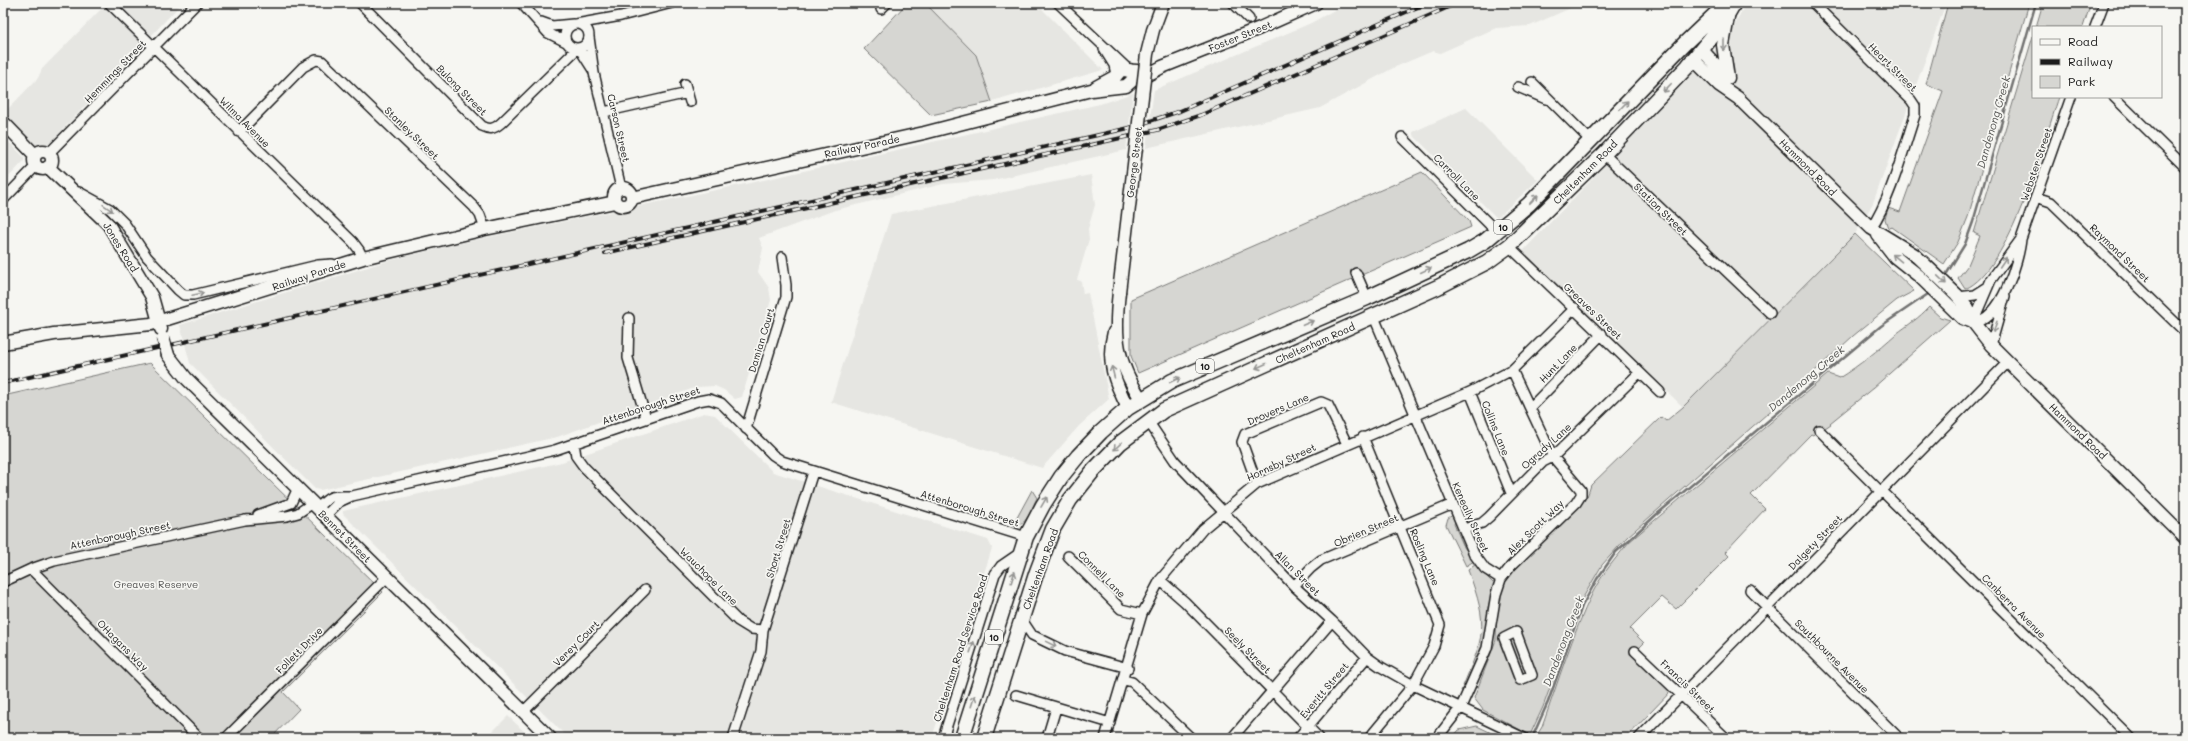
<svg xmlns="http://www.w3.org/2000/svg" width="2188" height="741" font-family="Mali,sans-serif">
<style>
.built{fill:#e6e6e2}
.green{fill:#d6d6d2;stroke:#797977}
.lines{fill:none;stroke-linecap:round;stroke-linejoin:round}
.stream{stroke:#727271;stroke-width:2.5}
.street-casing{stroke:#1c1c1c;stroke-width:12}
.secondary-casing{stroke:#1c1c1c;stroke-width:15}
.primary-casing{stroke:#1c1c1c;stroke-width:17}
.street{stroke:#f6f6f2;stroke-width:9}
.secondary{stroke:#f6f6f2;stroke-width:12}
.primary{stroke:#f6f6f2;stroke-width:14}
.rail-casing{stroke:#1c1c1c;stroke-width:4}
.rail{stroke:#f6f6f2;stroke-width:2.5;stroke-dasharray:8;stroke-linecap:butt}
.secondary-bridge-casing{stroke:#1c1c1c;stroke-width:15;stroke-linecap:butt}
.secondary-bridge{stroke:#f6f6f2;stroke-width:12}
.oneway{stroke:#949492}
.labels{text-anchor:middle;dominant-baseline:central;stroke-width:3.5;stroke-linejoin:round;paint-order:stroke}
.shield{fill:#f6f6f2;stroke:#5d5d5c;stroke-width:1}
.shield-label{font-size:9px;font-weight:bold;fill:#1c1c1c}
.street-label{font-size:10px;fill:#1c1c1c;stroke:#f6f6f2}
.park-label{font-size:10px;fill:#545453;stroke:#f6f6f2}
.water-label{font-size:11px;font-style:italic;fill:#565654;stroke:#f6f6f2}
</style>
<rect width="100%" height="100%" fill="#f6f6f2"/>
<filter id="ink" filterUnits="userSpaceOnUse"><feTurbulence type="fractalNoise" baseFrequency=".025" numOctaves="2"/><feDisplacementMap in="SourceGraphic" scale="8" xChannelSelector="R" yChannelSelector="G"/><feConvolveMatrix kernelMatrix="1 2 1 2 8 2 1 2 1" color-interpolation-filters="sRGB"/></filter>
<g filter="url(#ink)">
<path class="built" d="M107,3h75l-134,142 -9,3 -35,-35 34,-35 4,-9z
M915,3h121l67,67 -111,32 -19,-45z
M1347,3h235l-52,23 -34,2 -56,25 -7,-2 -40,17 -73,40 -174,40 8,-58 157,-67z
M1748,3h198l-73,200 -18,31 -172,173 -160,-156 158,-165 52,-57 10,-21z
M1133,93l-7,57 -133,30 -50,4 -108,26 -76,28 4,10 -5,24 11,16 2,12 -29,97 -7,2 -11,-9 -9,-4 -18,1 -140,50 -237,53 -5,-1 -125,-126 -10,-38 207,-64 73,-18 290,-60 350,-79z
M1466,108l72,72 -41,38 -84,-83v-3z
M3,136l21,21v4l-21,22z
M1091,175l4,30 -7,24 1,10 -12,41 4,1 2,13 5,-1 21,106 -30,27 -37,42 -211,-66 60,-188z
M704,413l11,2 58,57 215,68 4,8 -60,190h-364l-225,-224v-3l219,-49z
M508,716l23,22h-45z"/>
<path class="green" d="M907,3h18l51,52 16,47 -61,13 -67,-66z
M1948,3h81l-61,214 -10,25 -14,22 -52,-37 -4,1 -3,-9 3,-11 12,4 43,-121 -17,-7z
M2043,3h48l-8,24h-47z
M2033,36v61h26c-16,46 -49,173 -94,192l-7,-11 10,-13 12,-29 -6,-3z
M1422,172l47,49 2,6 -333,146 -7,-17v-57z
M1855,234l59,57 -17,9 -44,36 -60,55 -166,146 -25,28 -21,36 -38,106 -13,28 -47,-25 -9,-12 22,-58 1,-34 9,-27 81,-82 4,-12 70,-68 5,4 17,-14z
M1929,307l11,10 10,3 -77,68 -43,35 1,1 -9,6 -2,-2 -7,7 -2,-1 -60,61 14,14 -40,43 4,4 -53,53 -14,-12 -32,32 14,14 -11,11 39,36 -46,48h-91l7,-11c16,-45 30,-92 51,-135 9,-18 23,-34 36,-50l199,-168 11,4c21,-13 39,-28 57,-44 12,-9 23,-16 33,-27z
M150,363l233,229 -100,100 16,17 -28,29h-268v-342z
M1032,490l5,8c-5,9 -11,31 -24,27z
M1453,515l3,5 -2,4 10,23 10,14 -8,5 -20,-41 2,-7z
M1475,565l20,20 -7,22 -1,23 -3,17 -18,44h-5c23,-56 29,-62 7,-121z
M1477,726l25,12h-50l7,-8z"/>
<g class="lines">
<path class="stream" d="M1944,278l21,-34 8,-22 63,-219
M1532,738l16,-36 34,-96 15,-27 19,-27 40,-37 225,-189 50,-34"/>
<defs>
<path id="street" d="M109,3l244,239 6,8 4,8
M360,3l122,123c8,4 12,3 19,-3l77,-75
M521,3l27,30 18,9
M1058,3l71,67
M1233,3l16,16
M1813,3l98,97 4,6v9c-11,33 -25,86 -44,113
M881,9l6,-6
M541,22l11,4 21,-2
M565 36a12 12 0 1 1 24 0a12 12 0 1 1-24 0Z
M576,24l45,-8 51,-13
M2095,27l9,-24
M589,37l5,36 27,115
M579,48l14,22
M1104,49l10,16 2,10
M1532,82l58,58
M685,84l5,18
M1518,87l28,12
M2114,97l71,70
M604,112l84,-19
M239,132l64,-65 13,-7 6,1 152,146 6,8 5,14
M1402,137l95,95
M49,153l148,-150
M1604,154l166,159
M79,192l31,17 15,15 22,33 31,33 6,5h9l125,-30 14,-1
M2036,197l15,5 134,130
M3,200l33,-34
M1509,246l151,146
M1356,273l11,25
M1958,297l17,-2 11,-7
M1374,317l100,237 11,15 16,10
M629,318l-1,40 18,60
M1973,322c28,-1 46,-61 48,-83l50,-142
M1973,322l18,-42 30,-41
M1991,345l14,-49
M1470,392l41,101
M1530,408l72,-74
M1148,421l27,40 119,125 38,35 35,36 14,10 32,18 111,53
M746,429l40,-132v-12l-4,-28
M1819,430l61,61
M1363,437l77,188 -6,21 -21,39 -44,53
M574,443l2,13 8,11 154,154 13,8 12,1 -2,21 -28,87
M1257,484l-15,-42 3,-8 76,-32 7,3 19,39
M1881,490l250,248
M318,508c13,-14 14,-12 32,-12
M258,515l33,-12 7,-15
M325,516l14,-14 13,-6 203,-46 143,-49 11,-2 12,4 52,52 9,6 244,76
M1464,529l18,-6 7,-6 54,-55 10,-5 86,-84
M1068,556l53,53 21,5
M31,569l168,169
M1160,580l25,22 134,136
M3,582l28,-13 23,-8 191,-41 42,-4 11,-3 15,-10
M1294,586l17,-18 10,-8 132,-56
M1750,590l149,148
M1022,620l10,15 33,16 63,17
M763,630l50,-158
M1516,632l16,43 -12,5 -16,-42z
M1635,651l91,87
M1124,680l8,2 59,56
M1016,695l94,28
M523,712l122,-122
M226,738l161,-161
M943,738l52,-164 6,-8 19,-13
M1047,738l9,-30
M1105,738l37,-124 18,-34 43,-51 54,-45 213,-92 42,-22 63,-62
M1232,738l100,-117
M1298,738l69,-81
M1437,738l24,-31 26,-59 9,-54 5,-15 10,-13 65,-63 5,-8v-5l-28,-33 -41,-87
M1639,738l369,-376"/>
<path id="secondary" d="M1702,50l24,26
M1694,60l25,25 19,13 133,130 44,27 41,39 12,14 5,14 18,23 194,193
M1728,78l-5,-33 5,-28
M1138,80l24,-13 98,-39 56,-25
M1096,87l20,-11 5,-6 16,1
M3,122l32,33
M34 160a9 9 0 1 1 18 0a9 9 0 1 1-18 0Z
M48,167l60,57 44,73 9,32
M614 197a9 9 0 1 1 18 0a9 9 0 1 1-18 0Z
M632,198l292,-65 167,-43 35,-4 8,-7 -4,-9
M1878,235l17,22 24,19 43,42 11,4
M1119,292c-5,45 -3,68 22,107
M1114,332c-8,29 1,51 14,76
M3,343l51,-9 97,-10 212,-66 122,-29 130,-27
M168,355l18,23 364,360"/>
<path id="primary" d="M962,738l64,-201 17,-32 18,-28 17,-21 23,-24 27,-24 44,-27 195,-83 101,-47 17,-10 44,-37 155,-160 43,-41
M984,738l52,-164 17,-45 17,-29 23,-29 27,-28 44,-33 274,-123 49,-25 22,-16 95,-92 84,-88 32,-39 14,-24"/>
</defs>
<use href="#street" class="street-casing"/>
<use href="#secondary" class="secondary-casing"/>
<use href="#primary" class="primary-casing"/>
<use href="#street" class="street"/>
<use href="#secondary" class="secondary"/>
<use href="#primary" class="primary"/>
<defs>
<path id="rail" d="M605,253l552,-123 44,-15 257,-112
M3,383l1126,-255 51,-17 247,-108"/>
</defs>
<use href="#rail" class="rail-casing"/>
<use href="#rail" class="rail"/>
<defs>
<path id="secondary-bridge" d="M1119,292l28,-238 6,-24 10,-27
M163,338l5,17"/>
</defs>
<use href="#secondary-bridge" class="secondary-bridge-casing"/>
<use href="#secondary-bridge" class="secondary-bridge"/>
</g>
<defs><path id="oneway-shaft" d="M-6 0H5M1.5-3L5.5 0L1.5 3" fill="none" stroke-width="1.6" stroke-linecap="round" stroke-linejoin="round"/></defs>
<g class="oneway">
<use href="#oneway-shaft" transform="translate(1724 45) rotate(90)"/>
<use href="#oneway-shaft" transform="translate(1667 88) rotate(134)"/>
<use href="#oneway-shaft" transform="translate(1624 105) rotate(-46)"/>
<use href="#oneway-shaft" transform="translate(1534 199) rotate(-46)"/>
<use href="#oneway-shaft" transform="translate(108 208) rotate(35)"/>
<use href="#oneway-shaft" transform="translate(1897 258) rotate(-140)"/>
<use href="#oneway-shaft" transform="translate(2003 262) rotate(-56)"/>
<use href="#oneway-shaft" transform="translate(1426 270) rotate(-25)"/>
<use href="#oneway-shaft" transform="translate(1942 280) rotate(44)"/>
<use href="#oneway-shaft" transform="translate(198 294) rotate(-12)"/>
<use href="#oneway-shaft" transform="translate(1308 323) rotate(-23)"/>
<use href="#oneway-shaft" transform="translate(1995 327) rotate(109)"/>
<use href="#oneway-shaft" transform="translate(1261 366) rotate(156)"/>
<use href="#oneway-shaft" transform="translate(1113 372) rotate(-104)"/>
<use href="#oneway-shaft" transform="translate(1175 380) rotate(-26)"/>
<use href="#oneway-shaft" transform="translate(1118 446) rotate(136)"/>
<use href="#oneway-shaft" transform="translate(1044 502) rotate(-60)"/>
<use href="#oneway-shaft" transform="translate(1013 577) rotate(-72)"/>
<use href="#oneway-shaft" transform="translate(1051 644) rotate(26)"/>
<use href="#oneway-shaft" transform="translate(972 647) rotate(-72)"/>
<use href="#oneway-shaft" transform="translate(973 701) rotate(-72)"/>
</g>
</g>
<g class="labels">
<g class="shield">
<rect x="1494" y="220" width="18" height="14" rx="3"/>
<rect x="1196" y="359" width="18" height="14" rx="3"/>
<rect x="985" y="630" width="18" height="14" rx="3"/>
</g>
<g class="shield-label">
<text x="1503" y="227">10</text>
<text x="1205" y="366">10</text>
<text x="994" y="637">10</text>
</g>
<g class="street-label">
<text transform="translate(1240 36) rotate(-22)">Foster Street</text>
<text transform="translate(1893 67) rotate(45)">Heart Street</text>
<text transform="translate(115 71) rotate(-46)">Hemmings Street</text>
<text transform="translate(462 90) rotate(45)">Bulong Street</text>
<text transform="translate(245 122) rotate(45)">Wilma Avenue</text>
<text transform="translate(619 128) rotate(77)">Carson Street</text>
<text transform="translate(412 133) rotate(44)">Stanley Street</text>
<text transform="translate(862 146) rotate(-12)">Railway Parade</text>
<text transform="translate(1134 162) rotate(-83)">George Street</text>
<text transform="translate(2036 164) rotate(-71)">Webster Street</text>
<text transform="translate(1808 167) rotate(45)">Hammond Road</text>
<text transform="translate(1585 172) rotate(-45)">Cheltenham Road</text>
<text transform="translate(1457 177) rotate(45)">Carroll Lane</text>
<text transform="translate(1661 209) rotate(44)">Station Street</text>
<text transform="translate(121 247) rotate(58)">Jones Road</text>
<text transform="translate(2120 253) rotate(44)">Raymond Street</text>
<text transform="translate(309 275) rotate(-18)">Railway Parade</text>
<text transform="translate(1593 311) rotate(44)">Greaves Street</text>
<text transform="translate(761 340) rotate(-73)">Damian Court</text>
<text transform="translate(1315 343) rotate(-24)">Cheltenham Road</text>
<text transform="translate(1558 363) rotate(-46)">Hunt Lane</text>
<text transform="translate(651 405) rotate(-18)">Attenborough Street</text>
<text transform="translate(1278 409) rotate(-23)">Drovers Lane</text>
<text transform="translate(1496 428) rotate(68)">Collins Lane</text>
<text transform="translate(2078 431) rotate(44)">Hammond Road</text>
<text transform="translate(1546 446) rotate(-42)">Ogrady Lane</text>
<text transform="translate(1281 462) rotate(-25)">Hornsby Street</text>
<text transform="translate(970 508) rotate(17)">Attenborough Street</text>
<text transform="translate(1471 517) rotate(66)">Keneally Street</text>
<text transform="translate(1535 527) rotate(-44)">Alex Scott Way</text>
<text transform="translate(1366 530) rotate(-23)">Obrien Street</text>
<text transform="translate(120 535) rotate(-12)">Attenborough Street</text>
<text transform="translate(345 536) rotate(45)">Bennet Street</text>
<text transform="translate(1815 542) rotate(-46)">Dalgety Street</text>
<text transform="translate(778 548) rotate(-73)">Short Street</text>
<text transform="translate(1425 557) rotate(67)">Rosling Lane</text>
<text transform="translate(1040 569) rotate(-70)">Cheltenham Road</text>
<text transform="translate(1298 573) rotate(45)">Allan Street</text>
<text transform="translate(1102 574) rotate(45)">Connell Lane</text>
<text transform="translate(709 576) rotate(45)">Wauchope Lane</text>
<text transform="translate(2014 606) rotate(45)">Canberra Avenue</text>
<text transform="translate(576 643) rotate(-45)">Verey Court</text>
<text transform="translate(123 645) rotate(45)">OHagans Way</text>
<text transform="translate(960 648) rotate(-72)">Cheltenham Road Service Road</text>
<text transform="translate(299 650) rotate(-45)">Follett Drive</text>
<text transform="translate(1248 650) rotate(45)">Seely Street</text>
<text transform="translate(1832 656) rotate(45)">Southbourne Avenue</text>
<text transform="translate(1688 686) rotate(44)">Francis Street</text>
<text transform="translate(1324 690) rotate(-50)">Everitt Street</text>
</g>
<g class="park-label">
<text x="156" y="584">Greaves Reserve</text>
</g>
<g class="water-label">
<text transform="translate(1993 122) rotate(-74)">Dandenong Creek</text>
<text transform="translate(1806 378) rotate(-40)">Dandenong Creek</text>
<text transform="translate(1563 641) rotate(-69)">Dandenong Creek</text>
</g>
</g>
<rect width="2188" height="741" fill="none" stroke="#f6f6f2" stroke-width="16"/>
<rect x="8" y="8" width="2172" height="725" fill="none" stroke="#1c1c1c" stroke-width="1.5" filter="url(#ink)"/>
<rect x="2032" y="26" width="130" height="72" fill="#f6f6f2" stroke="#9f9f9c"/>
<rect x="2040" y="39" width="20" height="6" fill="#f6f6f2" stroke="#9f9f9c"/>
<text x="2068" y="46" font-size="12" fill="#1c1c1c">Road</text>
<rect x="2040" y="59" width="20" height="6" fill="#1c1c1c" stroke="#9f9f9c"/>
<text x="2068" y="66" font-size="12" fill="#1c1c1c">Railway</text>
<rect x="2040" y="76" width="20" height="12" fill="#d6d6d2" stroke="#9f9f9c"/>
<text x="2068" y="86" font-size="12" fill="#1c1c1c">Park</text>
</svg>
